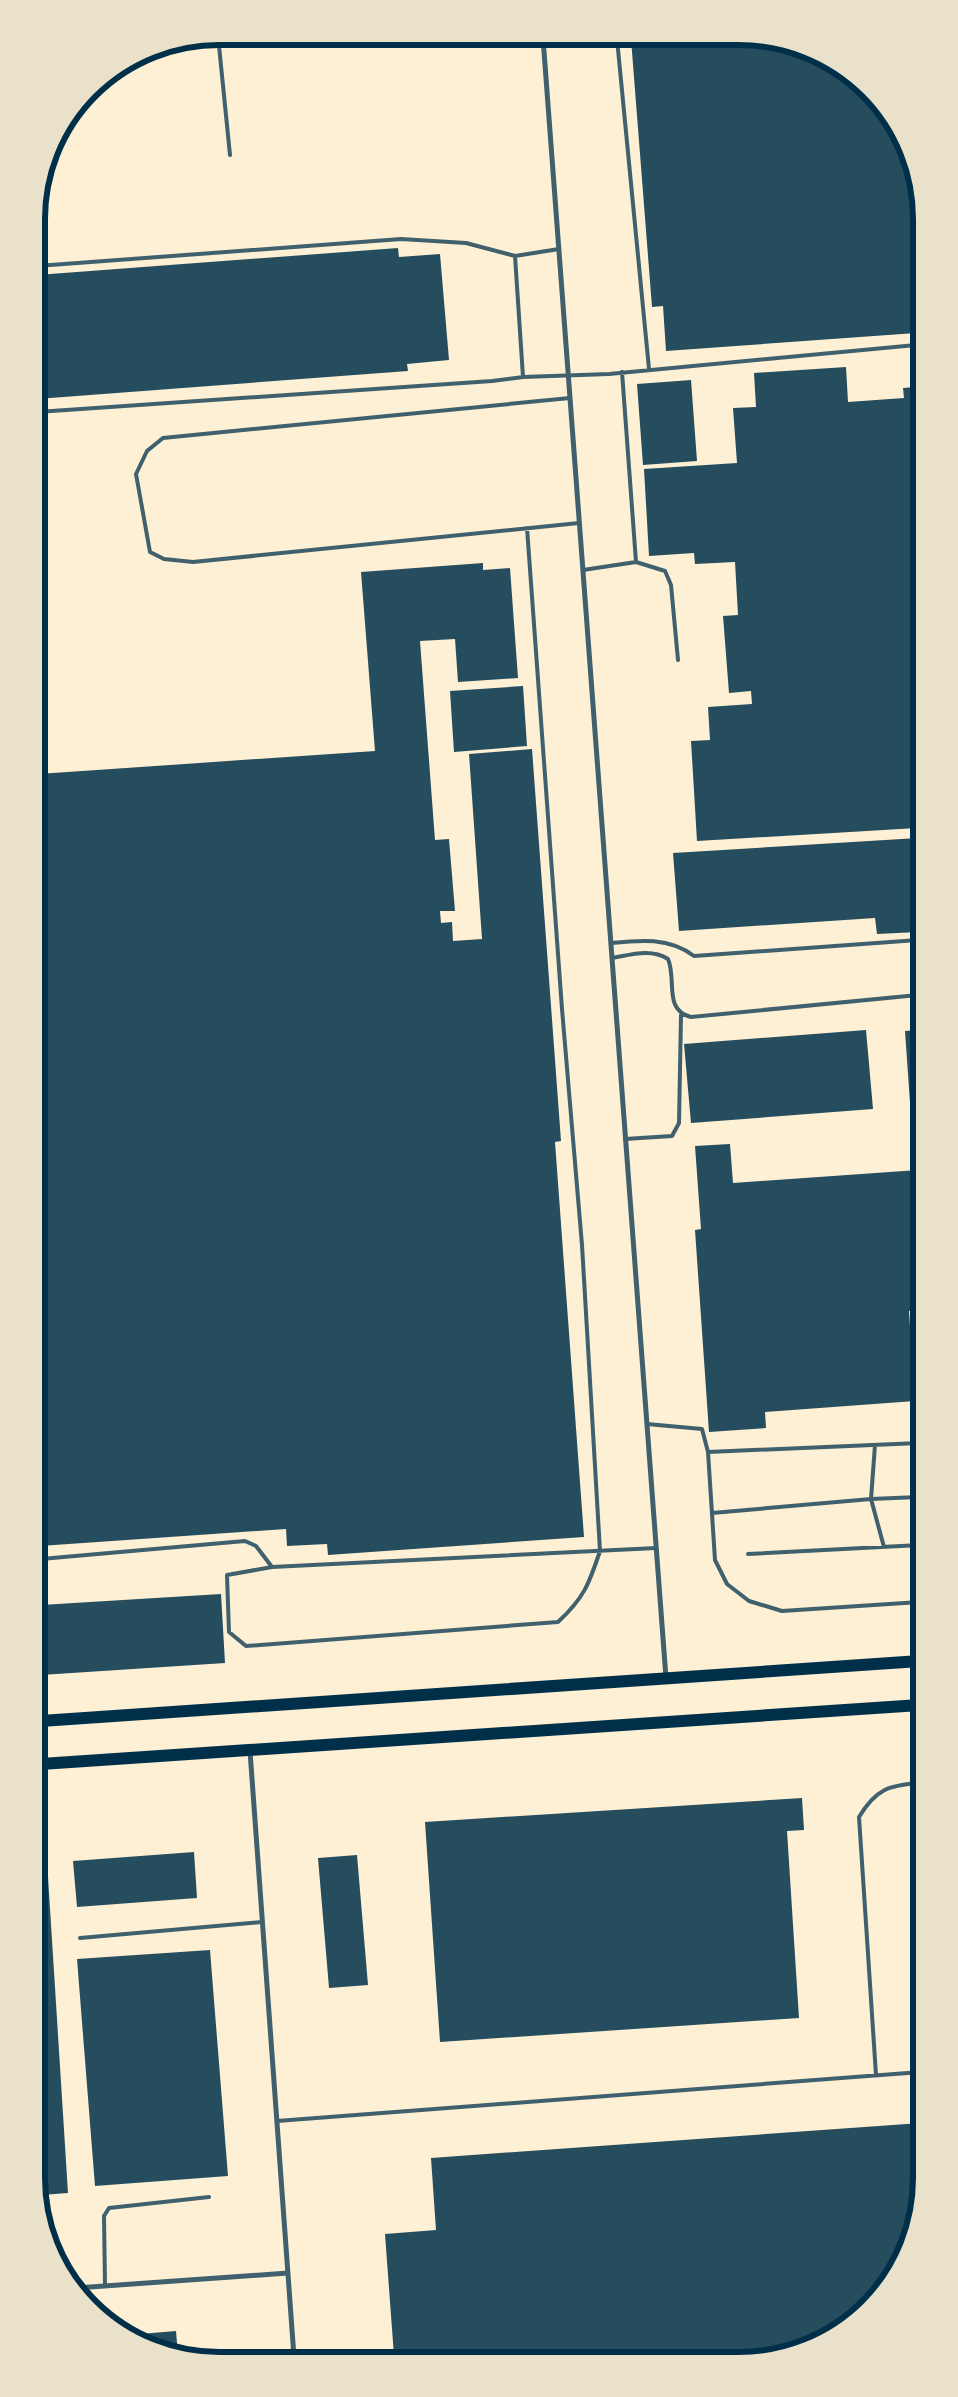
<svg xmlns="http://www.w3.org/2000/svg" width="958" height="2397" font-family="'Noto Sans',sans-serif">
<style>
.building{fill:#264d5e}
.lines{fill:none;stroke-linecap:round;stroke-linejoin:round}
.service{stroke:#3f606c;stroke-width:4}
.minor{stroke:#3f606c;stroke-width:5}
.primary{stroke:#003049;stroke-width:12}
.rim{fill:none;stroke:#003049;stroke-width:6}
</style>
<rect width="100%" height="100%" fill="#fdf0d5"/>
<path class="building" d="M631,39l144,1 45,15 48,34 29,39 19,44v161l-250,18 -3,-45 -11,1z
M398,248l1,9 41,-3 9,106 -42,4 1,7 -371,28v-124z
M846,367l2,35 56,-4 -1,-10 13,-1 1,441 -220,13 -6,-100 19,-1 -2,-33 44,-3 -1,-13 -22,2 -6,-77 15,-1 -3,-53 -40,2 -1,-11 -45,3 -5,-87 93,-6 -4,-55 23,-1 -2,-34z
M691,380l6,81 -54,4 -6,-81z
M483,563v7l27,-2 8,110 -60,4 -3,-43 -35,2 15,199 14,-1 6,72h-15l1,12 11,-1 1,19 29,-2 -13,-185 63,-5 29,392 -6,1 29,395 -256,18 -1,-11 -40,2 -1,-17 -246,17 -2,-772 337,-23 -14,-179z
M523,686l4,60 -73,6 -4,-61z
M918,838v94l-41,2 -2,-16 -196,13 -6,-78z
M866,1030l7,79 -182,14 -7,-79z
M918,1030v72l-8,1 -5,-72z
M730,1144l3,39 185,-13 1,141h-10l6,90 -150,11 1,16 -57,4 -14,-202 6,-1 -6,-83z
M221,1594l4,69 -184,12v-70z
M802,1798l2,32 -17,1 12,187 -359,24 -15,-220z
M194,1852l3,46 -120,9 -4,-46z
M357,1855l11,130 -39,3 -11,-130z
M47,1861l21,332 -26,2 -1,-333z
M210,1950l18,226 -133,10 -18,-227z
M921,2123v67l-13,58 -31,50 -46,38 -45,19 -392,1 -9,-122 51,-4 -5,-72z
M176,2331l2,25 -40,-14 -10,-7z"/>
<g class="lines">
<path class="service" d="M218,36l12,119
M617,39l32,330
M515,256l8,121
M37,266l364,-27 65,4 49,13 44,-7
M622,372l14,190
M570,398l-407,40 -16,13 -11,23 14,78 14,7 29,3 386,-39
M37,412l455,-31 31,-4 86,-3 307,-29
M527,528l35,481 20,236 18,306c-11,33 -16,47 -42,71l-312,24 -17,-14 -2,-57 45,-8 384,-19
M583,570l53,-8 29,9 6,14 7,75
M611,943c29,-3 58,-6 83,13l224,-16
M612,958c18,-3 39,-10 56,1 9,21 -5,51 23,58l227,-22
M625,1139l47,-3 7,-13 2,-108
M647,1424l55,5 6,23 7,108 12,24 22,17 33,10 138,-9
M875,1445l-4,54 13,48
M708,1452l211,-9
M712,1513l159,-14 48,-2
M748,1554l172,-9
M41,1559l204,-18 11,5 16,21
M80,1938l182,-16
M876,2075l-17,-258c17,-28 30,-32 61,-34
M277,2121l644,-49
M105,2286l-1,-70 5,-8 100,-11"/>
<path class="minor" d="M543,38l123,1640
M250,1751l44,606
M76,2288l212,-15"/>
<path class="primary" d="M41,1721l879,-60
M41,1764l879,-59"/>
</g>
<path d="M0 0H958V2397H0ZM219 45H739A174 174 0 0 1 913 219V2178A174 174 0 0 1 739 2352H219A174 174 0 0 1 45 2178V219A174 174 0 0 1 219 45Z" fill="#e9e1ca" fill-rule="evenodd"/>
<path class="rim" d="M219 45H739A174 174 0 0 1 913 219V2178A174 174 0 0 1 739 2352H219A174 174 0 0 1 45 2178V219A174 174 0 0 1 219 45Z"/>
</svg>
